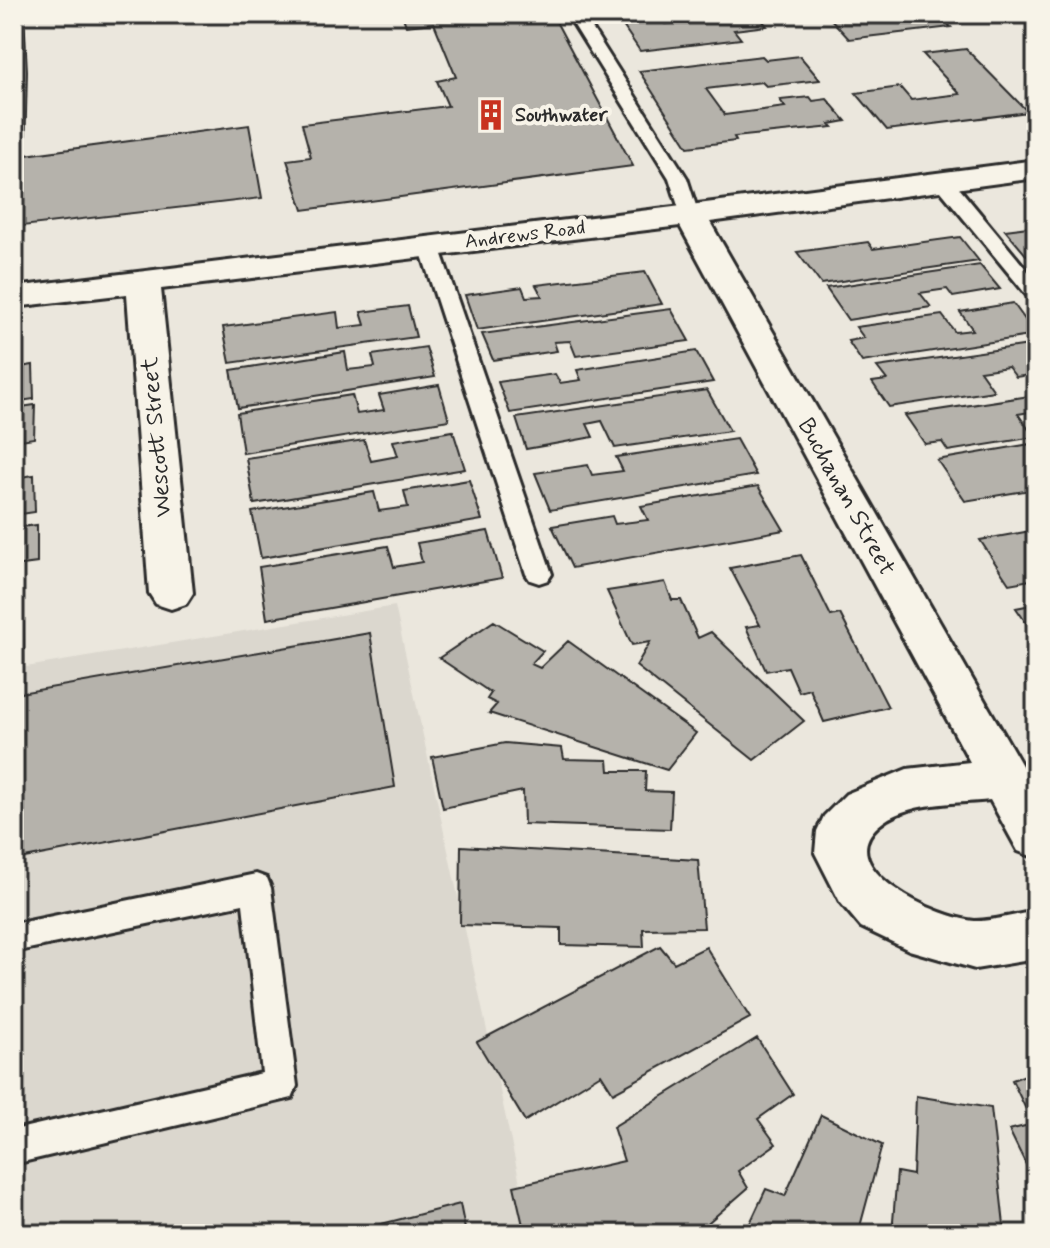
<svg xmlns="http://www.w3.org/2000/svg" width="1050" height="1248" font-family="Mynerve,sans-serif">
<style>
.built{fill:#dbd7ce}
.building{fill:#b5b2ab;stroke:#2b2b2b;stroke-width:2}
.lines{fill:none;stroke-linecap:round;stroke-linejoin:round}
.service-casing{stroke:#2b2b2b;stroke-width:6}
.minor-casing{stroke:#2b2b2b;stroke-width:6}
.service{fill:#f7f3e8;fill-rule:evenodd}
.minor{fill:#f7f3e8;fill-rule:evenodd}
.labels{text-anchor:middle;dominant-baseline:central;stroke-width:8;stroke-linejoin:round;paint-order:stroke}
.far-poi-label{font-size:20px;font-weight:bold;fill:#2b2b2b;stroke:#f7f3e8;text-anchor:start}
.far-street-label{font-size:20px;fill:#2b2b2b;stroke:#f7f3e8}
.street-label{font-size:24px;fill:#2b2b2b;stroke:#f7f3e8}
</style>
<rect width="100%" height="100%" fill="#ebe7dd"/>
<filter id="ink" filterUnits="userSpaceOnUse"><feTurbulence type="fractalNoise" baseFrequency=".0125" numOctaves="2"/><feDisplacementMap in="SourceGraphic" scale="16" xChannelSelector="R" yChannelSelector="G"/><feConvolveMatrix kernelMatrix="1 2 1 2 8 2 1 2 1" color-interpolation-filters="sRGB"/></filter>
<g filter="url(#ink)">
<path class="built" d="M395,606l136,628h-517v-565z"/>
<path class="building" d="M14,14h10l3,57 -2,84 224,-30 13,73 -248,29z
M402,14h150l81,152 -330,44 -16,-50 24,-3 -9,-33 146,-18 -11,-25 19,-4 -22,-54 -28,3z
M615,14h42l8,10 45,-5 -4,-5h51l10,12 -33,4 7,9 -101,12z
M842,14h96l13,13 -102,12 -21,-23z
M966,49l62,63 -141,18 -31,-37 44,-6 11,13 49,-6 -37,-40z
M762,56l4,4 34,-4 20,24 -54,6 -4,-4 -56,7 19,26 60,-8 -5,-7 30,-3 3,4 14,-2 19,22 -16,3 3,3 -99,10 2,4 -48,6 -49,-76z
M1036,226v27l-10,2 -21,-25z
M960,237l19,24 -158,23 -24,-32 71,-10 5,7z
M980,265l20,24 -47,8 -6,-8 -27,4 11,14 -83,13 -22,-32z
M645,272l17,32 -185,26 -12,-35 57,-8 4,10 16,-1 -6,-11z
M1013,303l23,32 -174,27 -14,-21 16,-3 -8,-11 86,-12 13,17 18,-2 -13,-18z
M408,306l8,31 -186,26 -7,-36 114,-15 2,16 26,-3 -4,-13z
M671,309l18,32 -113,15 -6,-15 -16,1 3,9 -64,9 -11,-26z
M1036,344v30l-20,3 -8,-10 -28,4 14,20 -105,16 -17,-25 15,-2 -10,-13z
M426,347l9,30 -197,31 -7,-38 114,-18 3,18 27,-3 -3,-12z
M696,351l17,31 -203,31 -12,-31 57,-8 5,9 21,-3 -4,-10z
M33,365l1,34 -20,3v-34z
M439,385l10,35 -206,33 -6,-40 115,-18 5,19 27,-4 -5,-15z
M707,390l23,41 -115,17 -13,-27 -15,3 6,13 -67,12 -10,-31z
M1036,395v16l-18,3 16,23 -86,14 -6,-9 -17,2 -20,-29z
M35,405l-1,33 -20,3v-33z
M453,431l12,38 -211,35 -8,-46 118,-18 7,21 27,-5 -5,-15z
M736,439l20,36 -206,35 -15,-37 53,-8 4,10 31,-4 -7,-14z
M1036,443v46l-71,12 -28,-41z
M34,475l1,37 -21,3v-37z
M469,480l13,40 -221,38 -9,-46 122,-20 5,19 29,-4 -4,-16z
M758,486l26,44 -212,38 -20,-42 60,-10 3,8 33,-4 -7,-14z
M37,525v38l-23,3v-38z
M1036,530v49l-27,5 -29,-44z
M488,531l14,47 -235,41 -8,-52 129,-21 6,21 28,-5 -5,-19z
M801,555l30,61 9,-2 48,93 -64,15 -14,-33 -11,3 -11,-25 -22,4 -20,-44 14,-2 -30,-57z
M665,582l7,18h9l17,38 13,-6 93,89 -50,39 -118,-94 14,-24 -18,3 -25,-54z
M1036,604v33l-20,-29z
M23,615l1,47 -10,1v-46z
M494,621l49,30 -12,13 9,4 28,-27 128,92 -29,37 -178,-57 8,-9 -10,-5 4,-6 -52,-35z
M370,633l25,154 -381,73v-166z
M505,743l57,5 2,11 44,1 1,11h37l-1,20 27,1 -2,37 -146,-5 -1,-33 -80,17 -11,-51z
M461,846l237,14 6,68 -61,1 1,18 -83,-2v-17l-101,-3z
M660,946l14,17 32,-16 44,71 -137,75 -12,-19 -76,47 -48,-79z
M757,1038l36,56 -35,25 18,25 -38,27 10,17 -53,46h-170l-11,-48 110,-25 -11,-34z
M1036,1071v114l-27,-55 24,-6 -21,-44z
M916,1096l75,12 14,126h-113l5,-62 16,3z
M821,1115l61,30 -24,89h-113l21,-45 19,7z
M460,1204l6,30h-124z"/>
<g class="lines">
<defs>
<path id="service" d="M567,14h16l104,164 12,37 -2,4h-14l-2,-4 -12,-37z
M943,175l7,2 86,104v19l-7,-2 -93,-113 -2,-4 2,-4z
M429,240l10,6 113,328 -4,6 -9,3 -9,-3 -4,-6 -107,-328z
M256,874l11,4 4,10 26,198 -5,12 -278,66v-34l248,-57 -19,-169 -229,48v-28z"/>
<path id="minor" d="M1036,160v18l-326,44 326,568v68l-18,-7 -28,-51c-35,4 -84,1 -112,26 -48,43 62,93 97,95 20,0 42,-7 61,-10v48l-61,10 -66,-19 -48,-23 -21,-25 -25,-49 2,-22 7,-15 22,-22 61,-25 63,-7 -290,-536 -519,63 32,304 -7,11 -15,5 -15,-5 -7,-11 -22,-299 -113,13v-20l676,-82z"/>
</defs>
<use href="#service" class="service-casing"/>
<use href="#minor" class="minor-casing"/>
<use href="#service" class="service"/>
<use href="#minor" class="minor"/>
</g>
</g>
<defs>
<symbol id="building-bare" viewBox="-9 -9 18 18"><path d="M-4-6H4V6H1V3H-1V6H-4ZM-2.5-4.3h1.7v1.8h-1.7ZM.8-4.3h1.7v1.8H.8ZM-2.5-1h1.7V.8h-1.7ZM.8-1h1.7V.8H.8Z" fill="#c8321e" stroke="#f7f3e8" stroke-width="2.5" paint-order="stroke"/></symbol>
</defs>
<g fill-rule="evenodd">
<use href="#building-bare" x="469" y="93" width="44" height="44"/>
</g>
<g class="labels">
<g class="far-poi-label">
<text x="515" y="115">Southwater</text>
</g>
<g class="far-street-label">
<text transform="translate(525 235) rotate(-7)">Andrews Road</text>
</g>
<g class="street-label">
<text transform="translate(157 437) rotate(-95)">Wescott Street</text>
<text transform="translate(846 497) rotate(61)">Buchanan Street</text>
</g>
</g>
<rect width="1050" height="1248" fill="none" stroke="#f7f3e8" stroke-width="48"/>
<rect x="24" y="24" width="1002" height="1200" fill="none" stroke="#2b2b2b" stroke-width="3" filter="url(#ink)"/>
</svg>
